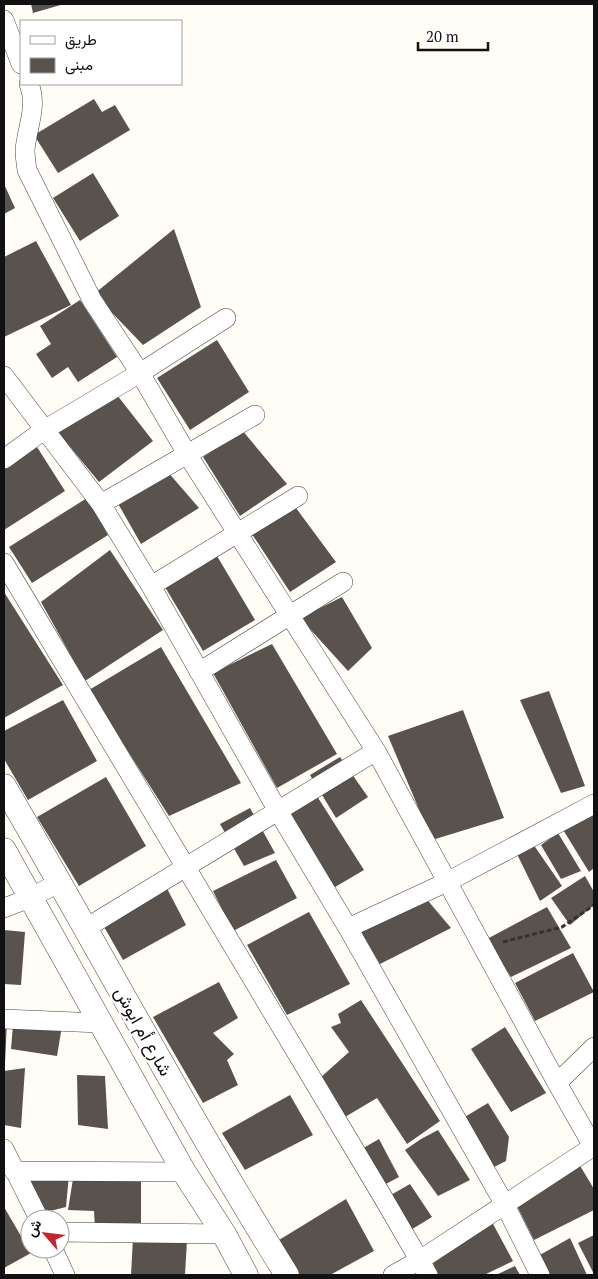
<svg xmlns="http://www.w3.org/2000/svg" width="598" height="1279" font-family="'PT Serif',Vazirmatn,serif">
<style>
.building{fill:#5a524d}
.lines{fill:none;stroke-linecap:round;stroke-linejoin:round}
.minor-casing{stroke:#444;stroke-width:20}
.tertiary-casing{stroke:#444;stroke-width:25}
.path{stroke:#333;stroke-width:3;stroke-dasharray:5 2.5;stroke-linecap:butt}
.minor{stroke:#fff;stroke-width:19}
.tertiary{stroke:#fff;stroke-width:24}
.labels{text-anchor:middle;dominant-baseline:central;stroke-width:5;stroke-linejoin:round;paint-order:stroke}
.street-label{font-size:18px;fill:#111;stroke:#fff}
</style>
<rect width="100%" height="100%" fill="#fffdf5"/>
<path class="building" d="M31,4h33l-31,9z
M94,99l8,13 13,-7 15,25 -72,43 -24,-38z
M93,173l26,43 -39,25 -27,-43z
M4,184l11,24 -11,6z
M174,229l27,78 -58,38 -49,-51z
M36,241l35,64 -67,32v-80z
M80,300l37,57 -39,25 -10,-15 -16,11 -16,-24 15,-10 -11,-18z
M217,340l32,52 -59,38 -33,-52z
M117,395l36,46 -54,41 -42,-51z
M242,430l45,54 -47,32 -37,-59z
M37,447l28,44 -61,39v-61z
M167,471l32,37 -58,36 -25,-44z
M87,498l21,37 -76,48 -23,-36z
M296,508l40,54 -46,30 -40,-61z
M110,550l53,80 -78,51 -44,-79z
M217,556l38,64 -52,31 -38,-64z
M4,592l59,93 -59,33z
M342,597l30,51 -24,23 -48,-53z
M272,644l65,110 -60,34 -64,-115z
M161,647l80,136 -72,33 -80,-126z
M549,691l36,95 -24,7 -41,-93z
M63,700l34,61 -69,39 -24,-41v-28z
M463,710l41,108 -72,22 -44,-104z
M340,757l28,40 -32,21 -26,-43z
M106,777l40,69 -67,40 -42,-69z
M308,782l56,88 -34,20 -53,-88z
M250,808l25,45 -31,13 -24,-42z
M594,813v55l-5,4 -27,-44z
M558,833l23,38 -20,8 -20,-34z
M531,841l31,45 -22,15 -25,-51z
M276,860l21,38 -64,33 -20,-40z
M159,873l27,52 -63,35 -28,-49z
M585,876l9,16v13l-24,20 -19,-27z
M424,896l27,32 -71,36 -22,-36z
M547,907l24,41 -60,29 -24,-38z
M309,912l41,72 -63,31 -40,-70z
M4,930l21,2 -4,53 -17,-1z
M573,953l21,39 -59,29 -20,-38z
M219,982l19,36 -25,15 21,21 -7,6 11,25 -35,18 -50,-86z
M361,1000l79,121 -33,23 -30,-46 -32,19 -25,-39 29,-26 -18,-25 10,-4 -3,-9z
M7,1022l-2,41h-1v-40z
M13,1025l49,1 -5,30 -46,-7z
M505,1027l41,66 -35,19 -40,-63z
M25,1068l-4,60 -17,-3v-54z
M77,1075l28,1 3,53 -30,-4z
M290,1095l23,40 -68,35 -23,-37z
M488,1103l21,34 -3,24 -12,6 -31,-49z
M438,1130l32,50 -32,16 -33,-46 16,-11z
M379,1139l20,38 -17,9 -22,-36z
M579,1164l15,25v21l-60,30 -17,-34z
M69,1174l-3,33 -24,6 -13,-36z
M141,1177v51h-46l-1,-17 -26,-1 5,-31z
M410,1184l22,33 -23,14 -20,-35z
M346,1199l28,52 -44,24h-32l-19,-35z
M4,1207l27,46 -27,15z
M492,1222l21,39 -29,14h-46l-5,-12z
M594,1235v39l-16,-31z
M133,1238l54,2 -2,35h-54z
M570,1238l17,37h-37l-12,-19z
M515,1266l5,9h-24z"/>
<g class="lines">
<defs>
<path id="minor" d="M4,20l17,44
M29,84c9,22 -2,43 -4,66 0,6 1,13 2,20l65,130 48,73 47,81 189,297 181,332 37,65
M4,376l97,128 50,82 127,225 70,117 157,277 35,70
M4,459l40,-29 96,-57 86,-55
M101,504l154,-89
M4,563l380,636 44,76
M151,586l147,-90
M199,672l144,-90
M4,908l26,-10 30,-16
M86,928l290,-177
M348,928l99,-46 147,-78
M4,1019l96,4
M557,1083l37,-36
M4,1149l35,70
M14,1171l170,1
M60,1232l164,2
M53,1249l12,26
M393,1275l27,-15 174,-114"/>
<path id="tertiary" d="M4,786c95,163 183,329 283,489
M4,850l180,322 40,62 22,41"/>
</defs>
<use href="#minor" class="minor-casing"/>
<use href="#tertiary" class="tertiary-casing"/>
<path class="path" d="M503,942l59,-15 32,-22"/>
<use href="#minor" class="minor"/>
<use href="#tertiary" class="tertiary"/>
</g>
<g class="labels">
<g class="street-label">
<text transform="translate(144 1031) rotate(61)">شارع أم ابوش</text>
</g>
</g>
<rect width="598" height="1279" fill="none" stroke="#111111" stroke-width="10"/>
<rect x="20" y="20" width="162" height="65" fill="#ffffff" stroke="#a0a0a0"/>
<rect x="30" y="36" width="25" height="8" fill="#ffffff" stroke="#a0a0a0"/>
<text x="65" y="45" font-size="15" fill="#111111">طريق</text>
<rect x="30" y="58" width="25" height="15" fill="#5a524d" stroke="#a0a0a0"/>
<text x="65" y="70" font-size="15" fill="#111111">مبنى</text>
<g transform="translate(45 1234) rotate(298)"><circle r="24" fill="#ffffff" stroke="#a0a0a0"/>
<path d="M0-4L9 19L0 12L-9 19Z" fill="#c4262e"/>
<text y="-8" font-size="14" font-weight="bold" text-anchor="middle" fill="#111111">ش</text>
</g>
<path d="M418 42v8h70v-8" fill="none" stroke="#111111" stroke-width="2.5"/>
<text x="426" y="42" font-size="15" fill="#111111" stroke="#ffffff" stroke-width="4" paint-order="stroke">20 m</text>
</svg>
